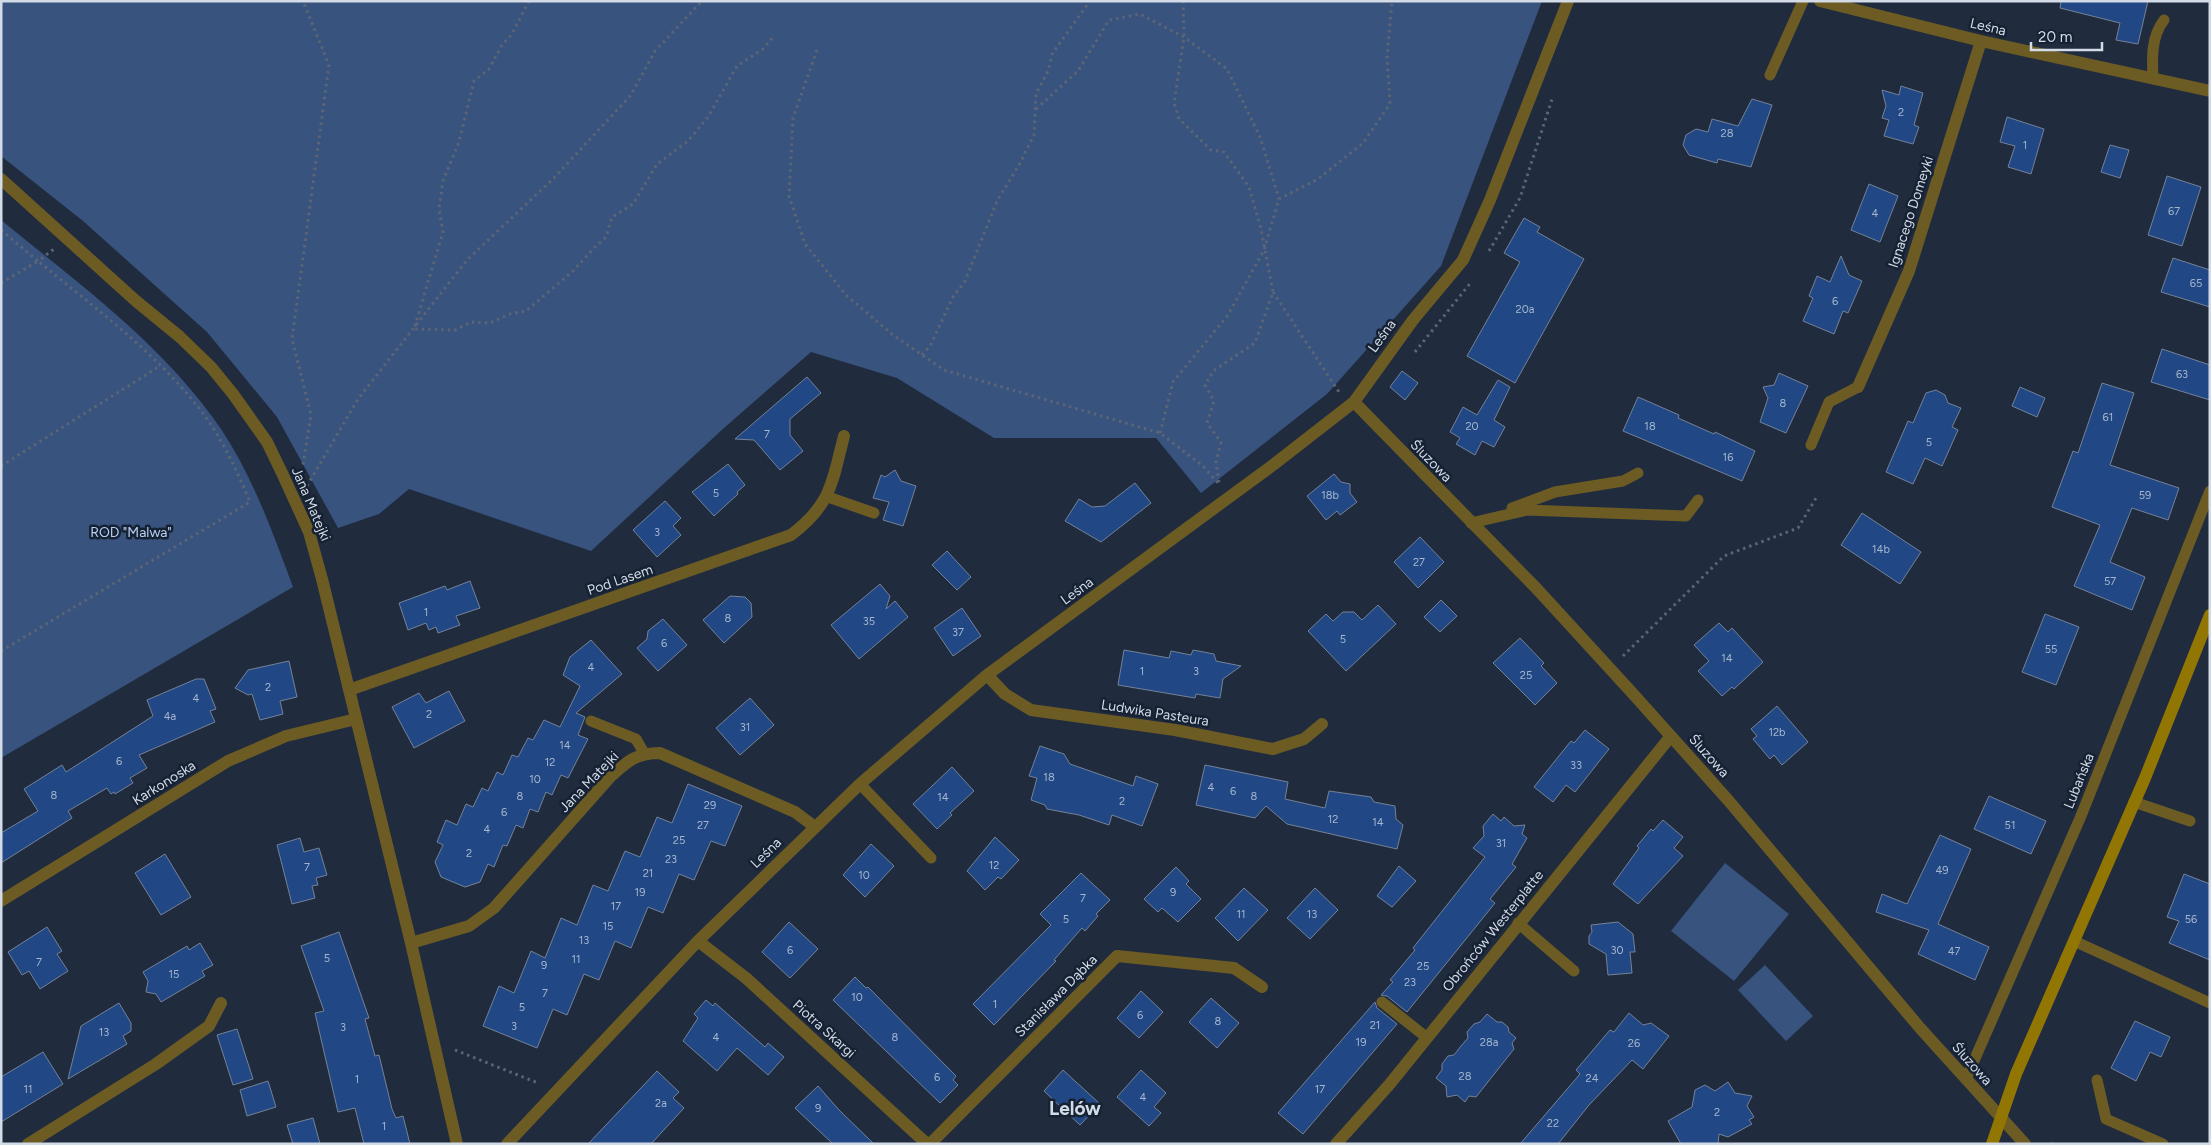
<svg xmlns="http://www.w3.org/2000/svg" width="2211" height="1145" font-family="Figtree,sans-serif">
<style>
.green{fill:#38537e}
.building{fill:#214885;stroke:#748297}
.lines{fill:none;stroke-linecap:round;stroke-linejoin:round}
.path{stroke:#5b6576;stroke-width:3;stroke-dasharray:2.5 4;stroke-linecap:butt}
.lane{stroke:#6c5c24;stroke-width:11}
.street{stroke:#6c5c24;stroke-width:12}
.secondary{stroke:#917604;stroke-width:12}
.labels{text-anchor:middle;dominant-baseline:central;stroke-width:5;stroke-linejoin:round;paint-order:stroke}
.number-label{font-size:11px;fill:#a6b6ce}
.street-label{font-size:14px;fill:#d3dbe7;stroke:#162233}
.park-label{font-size:14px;fill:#b8cff4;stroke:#162233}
.district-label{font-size:19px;font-weight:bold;fill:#d3dbe7;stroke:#162233}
</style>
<rect width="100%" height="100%" fill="#202b3e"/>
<path class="green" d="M1,1h1541l-101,265 -114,128 -126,99 -45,-55h-162l-97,-60 -86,-26 -87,76 -133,123 -182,-62 -30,25 -41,14 -61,-111 -70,-85 -124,-111 -82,-65z
M1,220c78,64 162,124 220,209 32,48 52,104 72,158l-292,171z
M1725,863l64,51 -55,67 -63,-50z
M1765,965l48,51 -27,25 -48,-51z"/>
<path class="building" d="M2061,1h87l-10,43 -22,-4 4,-17 -60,-15z
M1901,86l22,7 -9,32 5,2 -6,17 -29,-8 5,-16 -7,-2 4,-12 -4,-16 17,5z
M1752,99l20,6 -21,62 -33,-8 -1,4 -28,-8 -6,-10 3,-10 10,-6 12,3 4,-13 26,7z
M2007,117l37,12 -13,45 -23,-7 7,-21 -15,-4z
M2110,145l19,5 -9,28 -19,-6z
M2167,176l34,11 -19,59 -34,-11z
M1869,184l29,12 -18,46 -29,-12z
M1524,218l16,9 -3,5 47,27 -69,124 -48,-27 53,-94 -16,-9z
M1841,256l8,19 13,6 -14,32 -5,-2 -9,23 -31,-13 10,-23 -4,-2 8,-20 13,6z
M2173,258l37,12v37l-49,-15z
M2162,349l48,16v35l-59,-18z
M1402,371l16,12 -13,17 -15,-13z
M1779,373l29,13 -22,47 -26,-11 8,-24 -5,-11 11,-2z
M807,377l14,16 -31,26v16l13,16 -23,19 -26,-30 -19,-1z
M1498,380l12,7 -16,33 11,7 -11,20 -12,-6 -7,14 -19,-11 4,-6 -10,-6 13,-25 14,8z
M2102,383l32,10 -24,72 69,23 -11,32 -36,-12 -22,54 35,15 -13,33 -58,-24 26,-61 -48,-18 21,-56 5,2z
M2020,387l25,11 -8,19 -25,-11z
M1936,390l9,5 3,8 13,5 -9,19 6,3 -16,36 -17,-8 -12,26 -27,-12 22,-51 5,2 13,-30z
M1638,397l41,18 -1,3 36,16 1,-2 40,19 -13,30 -119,-50z
M728,464l17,21 -8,7 1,2 -24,22 -22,-24z
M895,470l6,11 15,5 -13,40 -20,-6 6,-18 -16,-4 8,-23 4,2z
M1334,474l7,8 9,2v9l7,9 -17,13 -3,-4 -11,9 -19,-24z
M1135,483l16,20 -50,39 -36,-21 14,-22 13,8 13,-1z
M665,501l16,17 -8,8 8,9 -24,22 -24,-27z
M1862,513l59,39 -21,32 -59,-39z
M1420,537l24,25 -26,26 -24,-26z
M947,551l24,26 -14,13 -25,-25z
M470,581l10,27 -24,8 4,9 -22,8 -2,-6 -7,3 -3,-7 -18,7 -9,-27 46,-17 2,4z
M880,584l10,12 -4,13 9,-8 13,16 -49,42 -28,-34z
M730,596l15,1 6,6 1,14 -28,26 -21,-23z
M1441,600l16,16 -17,16 -16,-15z
M1378,605l18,19 -50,47 -38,-40 18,-17 7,7 10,-9h11l8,8z
M962,608l19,28 -28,20 -19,-28z
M2045,614l34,13 -23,58 -34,-13z
M663,619l24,26 -29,26 -21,-23 10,-9 1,-8z
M1719,623l9,9 4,-4 31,34 -29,27 -2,-2 -10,9 -24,-25 11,-10 -15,-16z
M1520,638l24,25 -3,3 16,17 -22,22 -42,-42z
M591,640l31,34 -46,39 9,4 -7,18 10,4 -20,39 -7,-3 -9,20 -6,-3 -8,20 -8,-3 -7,19 -7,-3 -9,21 -4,-1 -9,22 -6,-3 -8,18 -15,5 -24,-10 -6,-15 8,-17 -6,-3 9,-22 11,5 9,-21 7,3 9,-19 6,3 9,-19 6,3 9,-20 6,2 10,-19 5,2 11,-20 16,7 20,-41 -17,-11 7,-18z
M1124,650l45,8 2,-7 20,4 2,-5 21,4 2,7 25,5 -18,13 -3,19 -24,-4 -1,4 -77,-13z
M289,661l8,36 -17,4 3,13 -23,6 -8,-26 -4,1 -13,-7 13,-18z
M196,679h8l12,30 -6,2 5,11 -76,33 8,13 -17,10 3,5 -18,11 -1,-2 -3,2 -4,-6 -39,23 4,7 -71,45v-30l37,-22 -14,-22 38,-24 4,7 87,-56 -6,-16z
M449,691l16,30 -51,27 -22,-41 27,-14 7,10z
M750,698l24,27 -34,30 -24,-27z
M1777,706l31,36 -26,23 -8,-10 -4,4 -17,-20 4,-3 -6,-7z
M1585,730l24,19 -34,43 -9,-7 -13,17 -19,-15 37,-46 3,2z
M1040,746l24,8 6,10 63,22 3,-10 22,8 -16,42 -30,-11 -3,10 -30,-10 -32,-6 -2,-4 -14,-5 6,-22 -8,-2z
M1205,765l83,17 -3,17 40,9 4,-17 42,6 3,5 21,4 1,13 7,6 -6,24 -110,-25 -21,-18 -11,12 -59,-13z
M952,767l22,24 -24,22 2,2 -15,14 -24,-25z
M688,784l54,22 -17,40 -14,-5 -17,39 -15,-6 -16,39 -15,-6 -17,41 -16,-7 -16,39 -15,-6 -17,41 -14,-6 -16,39 -54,-22 16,-40 15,7 17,-42 14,7 16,-40 16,7 16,-40 15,6 17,-40 15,6 17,-40 15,6z
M1989,796l57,25 -15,33 -57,-25z
M1493,814l8,7 3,-4 10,9 11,-1 -3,9 5,4 -15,26 4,3 -26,32 5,4 -88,109 -20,-16 -6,-1 12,-13 -3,-2 25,-30 -2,-2 72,-91 -12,-9 11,-12 -1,-10z
M1663,820l20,17 -9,11 9,8 -45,48 -25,-20 26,-36 -2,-2 14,-17 2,2z
M1940,835l31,14 -33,75 51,23 -14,33 -57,-26 11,-24 -53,-18 6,-18 25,10z
M995,837l24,23 -18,19 -3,-2 -13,13 -18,-19z
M300,838l4,14 15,-4 8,27 -11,3 2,7 -6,1 3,12 -23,6 -15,-59z
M871,844l23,22 -29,31 -22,-22z
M165,854l26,43 -30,18 -26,-42z
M1399,866l17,15 -24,26 -15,-11z
M1176,867l13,14 -3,3 15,15 -23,23 -16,-14 -4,4 -14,-13z
M1081,873l29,27 -14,14 2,2 -13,15 -3,-3 -28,32 2,1 -62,64 -21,-21 78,-79 -11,-11z
M2184,874l26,10v76l-41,-17 10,-22 -12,-4z
M1244,888l24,22 -30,31 -23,-23z
M1315,888l23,22 -28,29 -23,-21z
M789,922l29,27 -28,29 -28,-26z
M1618,922l15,12 2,18h-5l2,21 -24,2 -2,-21 -17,-10v-8l3,-4 -1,-7z
M47,927l15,24 -5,3 11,17 -28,18 -11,-18 -7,4 -14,-23z
M339,932l30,86 -4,1 10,37 4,-1 13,54 4,9 7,-2 7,28h-46l-9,-36 -17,4 -23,-99 9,-2 -23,-65z
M200,943l13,22 -11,6 3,5 -44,26 -5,-8 -10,-2 2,-11 -5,-9 44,-26 2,4z
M855,977l11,11 2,-1 88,89 -3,4 5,5 -18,18 -107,-103z
M1141,991l22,21 -24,26 -22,-20z
M1211,998l28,25 -22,25 -28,-26z
M706,1000l7,6 2,-3 50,44 3,-4 16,14 -16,18 -31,-27 -20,23 -34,-30 15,-23 -4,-4z
M1375,1002l2,6 20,16 -94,110 -25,-21z
M119,1003l12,20v8l-8,5 4,8 -59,35 13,-53z
M1629,1013l14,12 8,-2 18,13 -26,33 -11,-9 -43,45 -31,39h-38l60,-70 -4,-4 34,-40 4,2z
M1487,1014l10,8h5l6,5 1,5 7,6 -4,5 2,6 -38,48 -7,-1 -4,6 -8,-7 -10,2 -1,-11 -10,-8 6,-8v-6l6,-8 6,-1 7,-9 7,-8 -1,-6 7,-8 6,-2z
M2135,1021l35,16 -9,20 -11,-5 -14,29 -25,-13z
M237,1029l16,50 -20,6 -16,-50z
M43,1052l20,32 -62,38v-45z
M1063,1070l37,34 -20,21 -36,-34z
M1141,1070l25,23 -12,14 7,6 -12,13 -32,-29z
M657,1071l22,21 -6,6 11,10 -33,36h-63z
M268,1081l8,26 -29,9 -7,-26z
M1728,1082l7,11 17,3 -5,10 7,11 -5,3 3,4 -24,13 -9,-3 -1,10h-37l-13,-23 24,-14 3,-17 10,-5 10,6z
M818,1086l21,24 35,34h-41l-38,-36z
M313,1118l7,26h-27l-6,-19z"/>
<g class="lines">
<path class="path" d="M529,1l-17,33 -10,11 -13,24 -15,12 -15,61 -16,39 -4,28 4,23 -29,97 41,1 16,-8 19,1 20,-9 16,-3 46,-39 21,-23 13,-12 6,-20 21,-13 24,-40 31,-23 20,-24 29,-51 26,-17 10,-12
M1183,1l1,36 -10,66 5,16 32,31 13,2 25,35 12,42 12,63 -18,51 -42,28 -8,14 9,16 -7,22 14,19 -5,20 3,21
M817,50l-24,68 -4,78 16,48 41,51 47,40 51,35 216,63 43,33 15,17
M1036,109l42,-38 31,-51 31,-6 44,23 43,32 33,68 19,62
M1,230l37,31 16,-12
M1489,251l31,-53 33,-102
M1,283l37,-22c53,44 112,87 156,141 25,30 41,64 56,100l-249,149
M1273,292l66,100
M1415,352l57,-71
M922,355l8,-9 23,-49 12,-16 32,-80 22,-36 15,-30 2,-41 13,-25 3,-15 38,-53
M1160,433l13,-51 55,-67 36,-65 15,-51 39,-20 45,-36 27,-39 -3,-47 5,-56
M1,466l159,-100
M302,471l9,-56 -19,-76 37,-274 -26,-64
M307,486l51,-87 109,-139 87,-82 77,-83 24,-44 47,-50
M1623,656l101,-100 74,-28 18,-30
M455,1050l83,33
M2051,1143l2,1"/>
<path class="lane" d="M1770,75l33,-74
M2153,79c-1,-21 -2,-42 11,-59
M1811,445l18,-43 29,-15
M828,497l46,16
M1512,508l43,-16 68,-11 15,-8
M1471,523l56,-13 159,6 12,-16
M591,721l45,18 8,14
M860,784l71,74
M2134,802l56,19
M1518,923l56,48
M2074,941l136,62
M1382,1002l44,35
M1966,1079l115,-263 129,-325
M2097,1080l9,39 57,25"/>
<path class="street" d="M1820,1l161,40 229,50
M1,179l135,122 44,36 31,30 22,27 34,48 15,31 27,59 13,47 89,364 46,201
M1858,387l51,-116 72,-230
M1354,402l183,187 98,107 93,104 192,228 105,116
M987,675l18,19 26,16 144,20 98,19 31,-10 18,-15
M349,690l442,-155c41,-31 41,-53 53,-99
M1,901l227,-140 58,-25 70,-17
M698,941l48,37 181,166
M411,943l58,-17 25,-18 117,-132c17,-15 25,-23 49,-23l135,59 20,15
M28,1144l128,-80 53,-38 12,-23
M507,1144l191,-203 162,-157 127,-109 286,-210 81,-63 59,-82 50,-60 27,-60 78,-199
M930,1144l187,-188 117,12 28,19
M1336,1144l53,-59 282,-349"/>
<path class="secondary" d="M1992,1144l24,-70 129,-296 65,-163"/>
</g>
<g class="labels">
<g class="number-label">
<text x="1901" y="112">2</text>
<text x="1727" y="133">28</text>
<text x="2025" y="145">1</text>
<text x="2174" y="211">67</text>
<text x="1875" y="213">4</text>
<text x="2196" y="283">65</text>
<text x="1835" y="301">6</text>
<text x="1525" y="309">20a</text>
<text x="2182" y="374">63</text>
<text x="1783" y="403">8</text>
<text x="2108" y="417">61</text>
<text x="1472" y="426">20</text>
<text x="1650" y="426">18</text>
<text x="767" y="434">7</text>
<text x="1929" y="442">5</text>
<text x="1728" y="457">16</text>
<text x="716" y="493">5</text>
<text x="1330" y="495">18b</text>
<text x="2145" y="495">59</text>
<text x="657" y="532">3</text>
<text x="1881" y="549">14b</text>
<text x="1419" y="562">27</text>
<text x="2110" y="581">57</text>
<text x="426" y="612">1</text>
<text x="728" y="618">8</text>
<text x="869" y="621">35</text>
<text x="958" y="632">37</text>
<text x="1343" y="639">5</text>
<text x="664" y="643">6</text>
<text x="2051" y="649">55</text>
<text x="1727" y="658">14</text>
<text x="591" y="667">4</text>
<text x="1142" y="671">1</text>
<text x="1196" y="671">3</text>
<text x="1526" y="675">25</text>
<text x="268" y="687">2</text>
<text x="196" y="698">4</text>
<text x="429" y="714">2</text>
<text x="170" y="716">4a</text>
<text x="745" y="727">31</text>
<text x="1777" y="732">12b</text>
<text x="565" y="745">14</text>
<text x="119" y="761">6</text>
<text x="550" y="762">12</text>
<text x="1576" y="765">33</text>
<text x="1049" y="777">18</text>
<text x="535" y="779">10</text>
<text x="1211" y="787">4</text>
<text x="1233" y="791">6</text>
<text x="54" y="795">8</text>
<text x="520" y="796">8</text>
<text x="1254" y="796">8</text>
<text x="943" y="797">14</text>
<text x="1122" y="801">2</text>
<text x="710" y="805">29</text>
<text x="504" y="812">6</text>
<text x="1333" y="819">12</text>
<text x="1378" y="822">14</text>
<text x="703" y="825">27</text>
<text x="2010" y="825">51</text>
<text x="487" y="829">4</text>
<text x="679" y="840">25</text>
<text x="1501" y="843">31</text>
<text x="469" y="853">2</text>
<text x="671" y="859">23</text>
<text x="994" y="865">12</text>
<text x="307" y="867">7</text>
<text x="1942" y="870">49</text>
<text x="648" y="873">21</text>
<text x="864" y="875">10</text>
<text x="640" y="892">19</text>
<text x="1173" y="892">9</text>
<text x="1083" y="898">7</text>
<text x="616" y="906">17</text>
<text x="1241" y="914">11</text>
<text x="1312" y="914">13</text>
<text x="1066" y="919">5</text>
<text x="2191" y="919">56</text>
<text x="608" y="926">15</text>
<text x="584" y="940">13</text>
<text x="790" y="950">6</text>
<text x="1617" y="950">30</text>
<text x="1954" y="951">47</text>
<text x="327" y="958">5</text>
<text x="576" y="959">11</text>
<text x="39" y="962">7</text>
<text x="544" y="965">9</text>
<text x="1423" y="966">25</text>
<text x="174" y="974">15</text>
<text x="1410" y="982">23</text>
<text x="545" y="993">7</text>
<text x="857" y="997">10</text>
<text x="995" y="1004">1</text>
<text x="522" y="1007">5</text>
<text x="1140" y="1015">6</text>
<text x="1218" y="1021">8</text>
<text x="1375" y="1025">21</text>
<text x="514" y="1026">3</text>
<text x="343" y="1027">3</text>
<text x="104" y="1032">13</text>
<text x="716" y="1037">4</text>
<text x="895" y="1037">8</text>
<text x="1361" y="1042">19</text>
<text x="1489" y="1042">28a</text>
<text x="1634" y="1043">26</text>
<text x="1465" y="1076">28</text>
<text x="937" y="1077">6</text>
<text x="1592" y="1078">24</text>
<text x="357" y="1079">1</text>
<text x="28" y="1089">11</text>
<text x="1320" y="1089">17</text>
<text x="1143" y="1097">4</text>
<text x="661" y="1103">2a</text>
<text x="818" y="1108">9</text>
<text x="1717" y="1112">2</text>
<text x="1553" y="1123">22</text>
<text x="384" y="1126">1</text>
</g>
<g class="street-label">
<text transform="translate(1988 27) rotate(13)">Leśna</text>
<text transform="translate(1911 212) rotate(-72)">Ignacego Domeyki</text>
<text transform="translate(1382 336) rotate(-54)">Leśna</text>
<text transform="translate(1431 461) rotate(46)">Śluzowa</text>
<text transform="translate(311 504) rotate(67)">Jana Matejki</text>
<text transform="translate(620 580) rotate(-19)">Pod Lasem</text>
<text transform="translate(1077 591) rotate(-36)">Leśna</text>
<text transform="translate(1155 713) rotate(9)">Ludwika Pasteura</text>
<text transform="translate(1709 756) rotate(48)">Śluzowa</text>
<text transform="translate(2079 781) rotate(-68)">Lubańska</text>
<text transform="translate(589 782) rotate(-46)">Jana Matejki</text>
<text transform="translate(164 783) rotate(-32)">Karkonoska</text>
<text transform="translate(766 853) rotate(-44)">Leśna</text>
<text transform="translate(1493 931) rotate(-51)">Obrońców Westerplatte</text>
<text transform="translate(1056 996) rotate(-45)">Stanisława Dąbka</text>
<text transform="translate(824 1029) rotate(42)">Piotra Skargi</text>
<text transform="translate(1972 1064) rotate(48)">Śluzowa</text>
</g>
<g class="park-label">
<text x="131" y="532">ROD "Malwa"</text>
</g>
<g class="district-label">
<text x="1075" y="1108">Lelów</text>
</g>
</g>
<rect width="2211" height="1145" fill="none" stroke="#d3dbe7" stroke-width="5"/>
<path d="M2031 42v8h71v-8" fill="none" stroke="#d3dbe7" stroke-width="2.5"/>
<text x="2038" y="42" font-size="15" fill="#d3dbe7" stroke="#162233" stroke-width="4" paint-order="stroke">20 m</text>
</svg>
